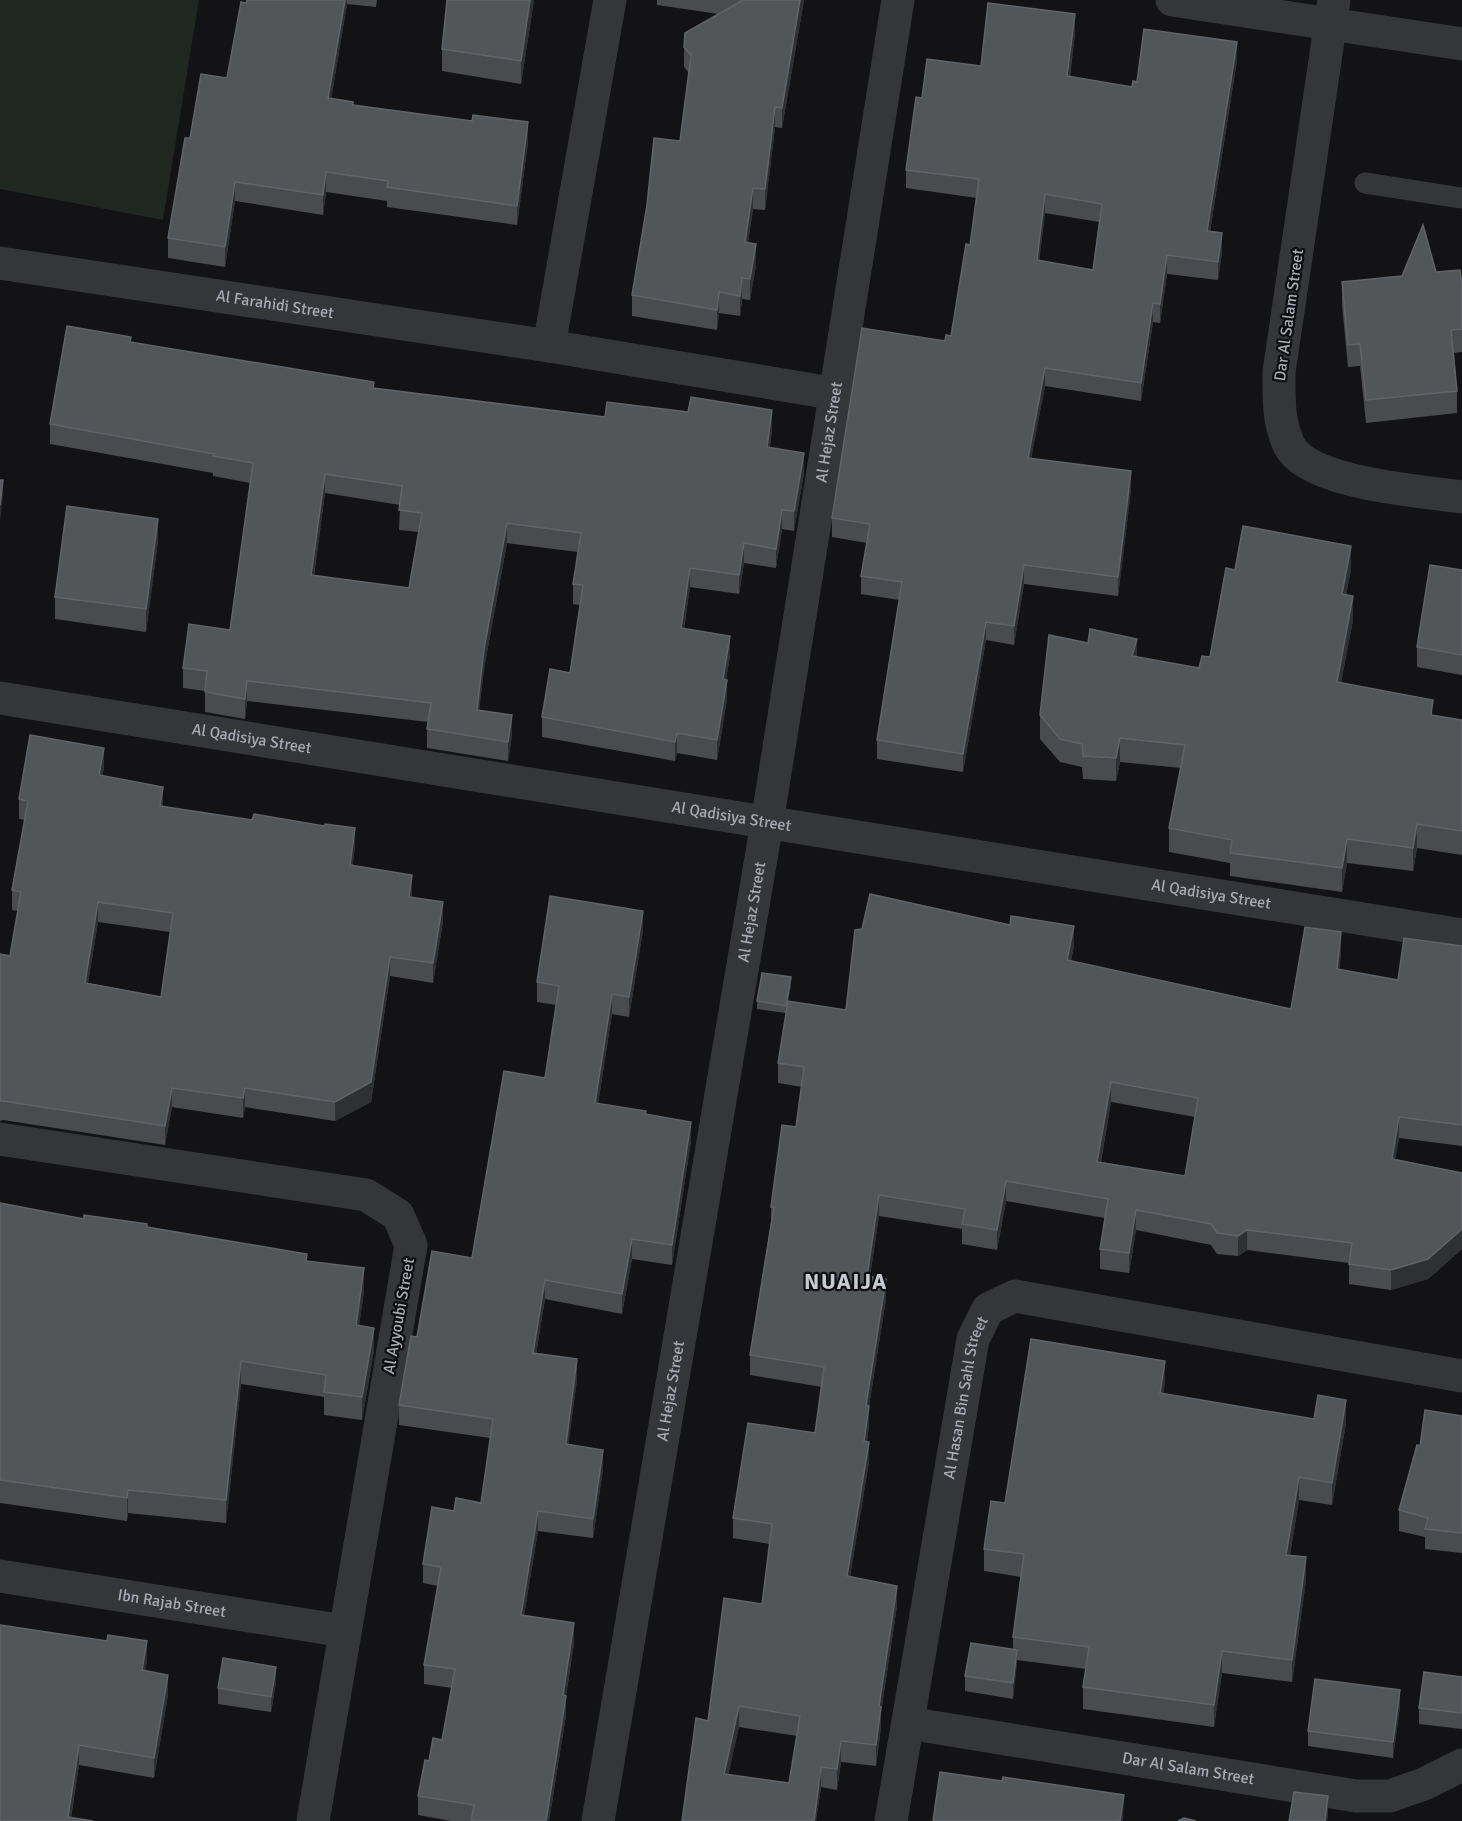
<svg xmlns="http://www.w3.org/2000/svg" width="1462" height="1821" font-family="Signika,sans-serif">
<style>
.park{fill:#202620}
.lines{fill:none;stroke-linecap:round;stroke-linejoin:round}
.lane{stroke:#353639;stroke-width:21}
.street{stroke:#353639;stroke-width:33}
.wall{fill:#494b4f;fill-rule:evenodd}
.shaded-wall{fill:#2f3033}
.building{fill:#535659;stroke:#606367;stroke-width:1.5;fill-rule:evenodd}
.labels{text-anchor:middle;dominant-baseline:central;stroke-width:4.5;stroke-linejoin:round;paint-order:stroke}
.street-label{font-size:16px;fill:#a7abb3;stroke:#0e0e10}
.district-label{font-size:22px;font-weight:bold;letter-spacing:1.5px;fill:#c7cad0;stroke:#0e0e10}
</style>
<rect width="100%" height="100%" fill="#131315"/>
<path class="park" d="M0,0h199l-36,220 -163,-31z"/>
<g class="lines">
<path class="lane" d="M1365,183l97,15"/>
<g class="street">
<path d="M1172,0l290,44"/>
<path d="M1334,0l-55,372c0,26 -1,49 10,73 19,39 132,46 173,52"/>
<path id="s1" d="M0,263l549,83 288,48"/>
<path d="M549,346l61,-346"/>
<path id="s2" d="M0,698l1462,237"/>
<path d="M0,1139l366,56 32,20 13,30 -98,576"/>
<path id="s3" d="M0,1576l344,55"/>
<path id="s4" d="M908,1723l448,73h34l34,-12 38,-19"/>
<path id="s5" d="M598,1821l169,-998 131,-823"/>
<path id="s6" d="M891,1821l82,-482 15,-30 27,-13 447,80"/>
</g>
</g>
<path class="wall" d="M247,0h130l-1,7 -29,-3 -16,95 22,6 175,37 -11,83 -130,-18v-6l-61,-9 -3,23 -88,-14 -10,66 -57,-9v-20l22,-100 37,-60z
M447,0h87l-13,84 -79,-13v-22z
M657,0h147l-22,128 -7,-1 -10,83 -12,-1 -5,34 8,22 -6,35 -8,-1 -2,17 -21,-3 -2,17 -85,-14v-21l48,-154 9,-68 -5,-6v-20l35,-33 -62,-9z
M1075,33l-5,44 62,10 5,-5 100,-22 -27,172 12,20 -4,28 -51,-6 -7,49 -7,-1 -12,79 -96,-15 -14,72 100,32 -13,106 -94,-12 -10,61 -28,-5 -23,132 -86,-13v-19l22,-140 -38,-6v-18l6,-33 -35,-6v-19l113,-177 6,-5 19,-91 7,-47 -71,-10v-18l16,-72 59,-32zM1045,213l54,9 -6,48 -54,-9z
M1436,272l26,13v67l-8,1 3,38v22l-91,10 -6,-57 -12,1 -6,-62v-23z
M131,342l243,46 231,29 167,13 -2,17 34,26 -10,58 -12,-2 -6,39 -32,-5 -5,31 -49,-7 -6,42 46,27 -4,23 1,20 -10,61 -40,-7 -2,8 -133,-24v-20l28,-44 10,-68 -7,-1v-20l5,-32 -71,-9 -23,126 -5,41 33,25 -4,26 -81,-13v-19l1,-7 -181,-21 -2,18 -40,-7v-21l-22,-3v-20l47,-38 20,-147 -37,-7v-3l-163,-29v-20zM325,493l75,12 -1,25 20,2 -10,56 -95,-12z
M158,541l-12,91 -91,-13v-22z
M1351,569l-5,26 7,25 -12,62 92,33 29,5v135l-45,-7 -4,23 -66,-8 -5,29 -112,-16v-13l-61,-11v-24l12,-60 -61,-6 -4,19 -33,-2 -1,-12 -22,-5 -20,-23v-24l48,-72 49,14 62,11 11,-11 25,-87z
M1462,570v105l-45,-8v-20z
M104,767l-2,9 61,31 192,40 -3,19 60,28v3l31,24 -10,62 -43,-7 -19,126 -36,19 -90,-14 -2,11 -71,-11 -7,38 -162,-25 -3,1v-167l10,2 8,-45 -6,-1v-20l13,-70 -6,-1v-20zM98,922l72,10 -9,65 -73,-14z
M643,930l-14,87 -17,-3 -14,90 48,10 45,27 -19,124 -40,-6 -10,55 -77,-15 -9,55 41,25 -9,66 35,24 -10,69 -55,-7 -14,84 50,28 -8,53v19l-17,106h-98l-33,-6v-19l11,-35 13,-21 10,-52 -28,-4v-19l14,-79 -15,-3v-19l31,-53 27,-8 9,-65 -91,-13v-20l18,-68 55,-79 73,-180 11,-73 -19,-3v-20z
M1074,946l-3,15 220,48 50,-56 -2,17 59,10 64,-34v200l-63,-8 -4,21 67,14v76l-34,30 -37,11 -42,-6v-21l-102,-13 -9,6 -21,-2 -6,-9 -75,-15 -7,43 -29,-4v-20l5,-31 -99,-17 -9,49 -35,-6v-15l-83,-13 -9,60 16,23 -17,107v20l-2,15 2,21 -19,114 47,30 -16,106v15l-5,39 -35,-4 -4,28 -16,-3 -5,34h-134l26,-100 54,-117 8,-60 -37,-6v-20l82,-85 7,-46 -72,-12v-20l21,-133v-15l25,-80 6,-40 -24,-4v-20l8,-50 -29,-4v-8l34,-16 -3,16 58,9zM1111,1102l84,15 -10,59 -84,-14zM739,1727l58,9 -8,47 -61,-8z
M0,1203l84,16 63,8 160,34 57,30 -5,34 15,25 -12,70 -38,-5v-18l-83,-13 -15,139 -98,-10 -1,8 -127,-18z
M1165,1383l-2,11 151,25 32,4 -14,82 -33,-5 -9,55 16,25 -14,102 -70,-9 -8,54 -131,-18v-22l3,-18 -69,-9 -4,39 -48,-8v-15l48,-26v-13l8,-60 -37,-6v-22l21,-46z
M1462,1416v137l-37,-4v-12l-26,-6v-21l21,-64z
M147,1661l-2,9 23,25 -14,83 -75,-13 -8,53 -71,3z
M1462,1677v52l-43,-5v-16z
M276,1682l-5,30 -53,-8v-16z
M1400,1706l-7,52 -85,-12v-15z"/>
<path class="shaded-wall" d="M345,0h2v4l-19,114v-20z
M530,0h4l-13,84v-23z
M800,0h4l-22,128v-20z
M1075,14v19l-8,62v-19z
M1237,42v18l-30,190v-19z
M775,107v20l-10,83v-21z
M528,122v20l-11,83v-19z
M326,172v20l-3,23v-20z
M235,182v19l-10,66v-20z
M753,188v21l-8,54v-21z
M1045,194v19l-8,66v-19z
M1222,233v19l-4,28v-18z
M756,244v21l-6,35v-21z
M1167,255v19l-7,49v-19z
M742,278v21l-2,17v-20z
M719,292v21l-2,17v-20z
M1153,303v19l-12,79v-18z
M1045,368v18l-17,90v-18z
M772,410v20l-5,37v-20z
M804,453v20l-10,58v-20z
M1131,471v19l-13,106v-19z
M325,474v19l-14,102v-20z
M3,480v16l-3,25v-16z
M782,510v19l-6,39v-19z
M158,519v22l-12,91v-23z
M507,523v20l-23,126 -7,61v-20l7,-61z
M744,543v20l-5,31v-19z
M1351,546v23l-9,48v-23z
M1024,565v19l-10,61v-19z
M690,568v19l-9,61v-20z
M1353,596v24l-16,85v-23z
M986,622v18l-23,132v-18z
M730,636v20l-7,43v-20z
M1137,639v23l-5,-6z
M727,680v19l-10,61v-20z
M247,681v20l-2,18v-20z
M512,715v20l-4,26v-19z
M677,733v20l-2,8v-19z
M1120,738v24l-4,19v-23z
M104,748v19l-5,28v-20z
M163,787v20l-3,-1z
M1417,824v24l-4,23v-23z
M355,828v19l-5,38v-20z
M1347,839v24l-5,29v-24z
M412,875v19l-3,22v-19z
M98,902v20l-13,80v-19z
M443,902v19l-10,62v-20z
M643,911v19l-14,87v-20z
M1074,926v20l-7,35v-21z
M1341,932v21l-4,37v-21z
M390,957v19l-19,126 -36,19v-19z
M791,977v8l-5,28v-7z
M612,994v20l-17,109v-20z
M1111,1082v20l-14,80v-20z
M172,1088v19l-7,38v-19z
M245,1088v19l-2,11v-20z
M1399,1117v21l-7,41v-20z
M691,1122v19l-19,124v-20z
M1006,1181v20l-9,49v-20z
M879,1195v21l-12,80v-20z
M1136,1210v20l-7,43v-20z
M1462,1229v20l-34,30 -37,11v-20z
M1247,1230v20l-9,6v-20z
M632,1239v20l-10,55v-20z
M364,1268v23l-8,57v-23z
M886,1279v20l-17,107v20l-5,35v-20l2,-36z
M545,1280v19l-12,74v-20z
M374,1328v22l-12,70v-23z
M577,1359v20l-11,85v-20z
M241,1361v23l-15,139v-23z
M1165,1361v22l-5,32v-22z
M1346,1400v23l-14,82v-22z
M869,1442v20l-22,134v-20z
M603,1450v19l-10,69v-19z
M1299,1477v23l-13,77v-22z
M128,1490v23l-1,8v-23z
M538,1511v20l-17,103v-19z
M1306,1557v23l-14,102v-22z
M897,1586v20l-16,106v15l-5,39v-21l3,-39z
M574,1623v20l-11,72v-20z
M147,1641v20l-5,29v-20z
M1017,1650v16l-4,33v-16z
M1222,1651v22l-8,54v-22z
M276,1667v15l-5,30v-15z
M168,1675v20l-14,83v-20z
M1400,1690v16l-7,52v-16z
M566,1696v19l-17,106h-3z
M739,1706v21l-15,67v-20z
M841,1741v21l-4,28v-21z
M79,1745v20l-9,56 -2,-4z
M821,1767v20l-5,34h-2z
M1124,1795l-1,26h-3z
M1328,1796v21l-1,4h-2z"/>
<path class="building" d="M247,0h98l-17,98 25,4v3l119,16 1,-6 55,7 -11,84 -130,-19 1,-6 -62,-9 -3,23 -88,-13 -10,65 -57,-9 17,-100h5l11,-64 26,4 14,-76 5,1z
M447,0h83l-9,61 -79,-12z
M743,0h57l-18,108 -7,-1 -10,82 -12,-1 -8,54 11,2 -6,35 -8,-1 -2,18 -21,-4 -2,18 -85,-15 15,-90 7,-67 26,3 11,-86 -7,-8 1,-14z
M988,3l87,11 -8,62 65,11 1,-6 4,1 7,-53 93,13 -30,189 15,2 -4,29 -51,-7 -7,49 -7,-1 -12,80 -96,-15 -17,90 103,13 -13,106 -94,-12 -10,61 -28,-4 -23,132 -86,-14 25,-158 -41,-6 9,-52 -38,-6 30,-190 83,13 1,-6 5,1 15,-92 4,1 9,-66 -73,-9 10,-73 6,1 5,-39 54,7zM1045,194l57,10 -9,66 -56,-10z
M1423,225l13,47 24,-2 2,15v44l-11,1 6,61 -91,9 -6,-56 -12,1 -6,-63 60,-6z
M67,326l64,11 -1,5 244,40 -1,6 232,29 2,-15 81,10 3,-15 81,13 -5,37 37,6 -10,58 -12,-1 -6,39 -32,-6 -5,32 -49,-7 -9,60 49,8 -7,43 4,1 -10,60 -40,-7 -2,9 -133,-25 8,-48 20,4 13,-88 -10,-1 8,-51 -74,-10 -23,126 -7,61 35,5 -4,27 -81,-13 4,-26 -184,-22 -2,18 -40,-7 2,-21 -24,-3 6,-44 41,6 23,-167 -40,-7 1,-2 -164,-30zM325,474l77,12 -3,24 23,3 -13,75 -98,-13z
M0,480h3l-3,25z
M67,506l91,13 -12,90 -91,-12z
M1243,526l108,20 -9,48 11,2 -16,86 96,18 -2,15 31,5v111l-45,-7 -4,24 -66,-9 -5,29 -112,-15 2,-13 -63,-12 16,-83 -65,-7 -4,20 -33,-2 -1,-12 -22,-5 -20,-24 9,-80 39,8 2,-14 47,10 -5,17 67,12 3,-12 8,1 16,-89 9,2z
M1430,565l32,5v85l-45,-8z
M30,735l74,13 -5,27 64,12 -3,19 92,14 2,-6 70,12 1,-2 30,4 -5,37 62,10 -3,22 34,5 -10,61 -43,-6 -19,125 -36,20 -90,-14 -2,10 -71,-10 -7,38 -162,-25h-3v-147l10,2 11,-64 -9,-2 16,-89 -9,-2zM98,902l75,11 -12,84 -76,-14z
M870,894l140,31 1,-9 63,10 -7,34 224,49 14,-82 36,5 -4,37 61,11 6,-42 58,8v179l-63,-8 -7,42 70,14v56l-34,30 -37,11 -42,-6 3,-21 -105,-13 -9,6 -21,-3 -6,-9 -75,-14 -7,43 -29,-4 8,-50 -102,-18 -9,49 -35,-6 3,-15 -86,-14 -12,81 19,3 -20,126 3,1 -5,35 5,1 -22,134 50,10 -18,120 2,1 -5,38 -35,-4 -4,28 -16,-2 -7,54h-132l14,-103 12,3 16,-123 38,6 10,-80 -39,-6 15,-95 67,10 9,-66 -74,-12 24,-148h-3l11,-82 14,2 8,-60 -26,-4 10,-62 58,9 9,-80 7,-1zM1111,1082l87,16 -13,78 -88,-14zM739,1706l61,10 -11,67 -65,-9z
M550,896l93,15 -14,86 -17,-3 -17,109 51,8 -1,3 46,8 -19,123 -40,-6 -10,55 -77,-14 -12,73 44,6 -11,85 37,6 -10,69 -55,-8 -17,104 53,8 -11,72 3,1 -20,125h-75l3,-16 -56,-9 7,-36 4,1 4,-23 9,2 13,-71 -31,-4 17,-98 -18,-3 9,-57 22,4 2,-13 25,5 12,-84 -94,-14 12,-69 6,1 15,-86 40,7 32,-187 41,7 14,-92 -22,-4z
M762,973l29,4 -5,29 -29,-5z
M0,1203l84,16v-4l63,9v3l160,27 -1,7 58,7 -8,57 18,3 -12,69 -38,-5 2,-17 -85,-14 -15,139 -98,-10 -1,8 -127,-18z
M1031,1339l134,22 -5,32 154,26 4,-24 28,5 -14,83 -33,-6 -13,78 20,2 -14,103 -70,-9 -8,54 -131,-18 6,-40 -76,-10 11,-83 -40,-5 7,-48 14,2z
M1425,1410l37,6v117l-37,-4 3,-11 -29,-8 18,-65 3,1z
M0,1625l107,16 1,-6 39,6 -5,29 26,5 -14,83 -75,-13 -11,72 25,4h-93z
M971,1643l46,7 -4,33 -48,-7z
M223,1658l53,9 -5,30 -53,-9z
M1424,1672l38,5v36l-43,-5z
M1315,1679l85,11 -7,52 -85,-11z
M940,1772l62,9 1,-4 121,18 -4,26h-187z
M1294,1792l34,4 -3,25h-36z
M1184,1818l12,3h-18z"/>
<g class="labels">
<g class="street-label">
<text stroke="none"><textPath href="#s1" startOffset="278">Al Farahidi Street</textPath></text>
<text transform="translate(1289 315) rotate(-82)">Dar Al Salam Street</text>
<text stroke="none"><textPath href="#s5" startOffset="1408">Al Hejaz Street</textPath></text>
<text stroke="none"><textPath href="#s2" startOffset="255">Al Qadisiya Street</textPath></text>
<text stroke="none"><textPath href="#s2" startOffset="741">Al Qadisiya Street</textPath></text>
<text stroke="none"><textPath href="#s2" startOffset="1227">Al Qadisiya Street</textPath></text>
<text stroke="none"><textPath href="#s5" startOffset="922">Al Hejaz Street</textPath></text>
<text transform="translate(399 1316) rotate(-80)">Al Ayyoubi Street</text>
<text stroke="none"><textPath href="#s5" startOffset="436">Al Hejaz Street</textPath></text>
<text stroke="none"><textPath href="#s6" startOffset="430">Al Hasan Bin Sahl Street</textPath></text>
<text stroke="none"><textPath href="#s3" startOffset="174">Ibn Rajab Street</textPath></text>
<text stroke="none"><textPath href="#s4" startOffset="284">Dar Al Salam Street</textPath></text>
</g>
<g class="district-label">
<text x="846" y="1281">NUAIJA</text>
</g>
</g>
</svg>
